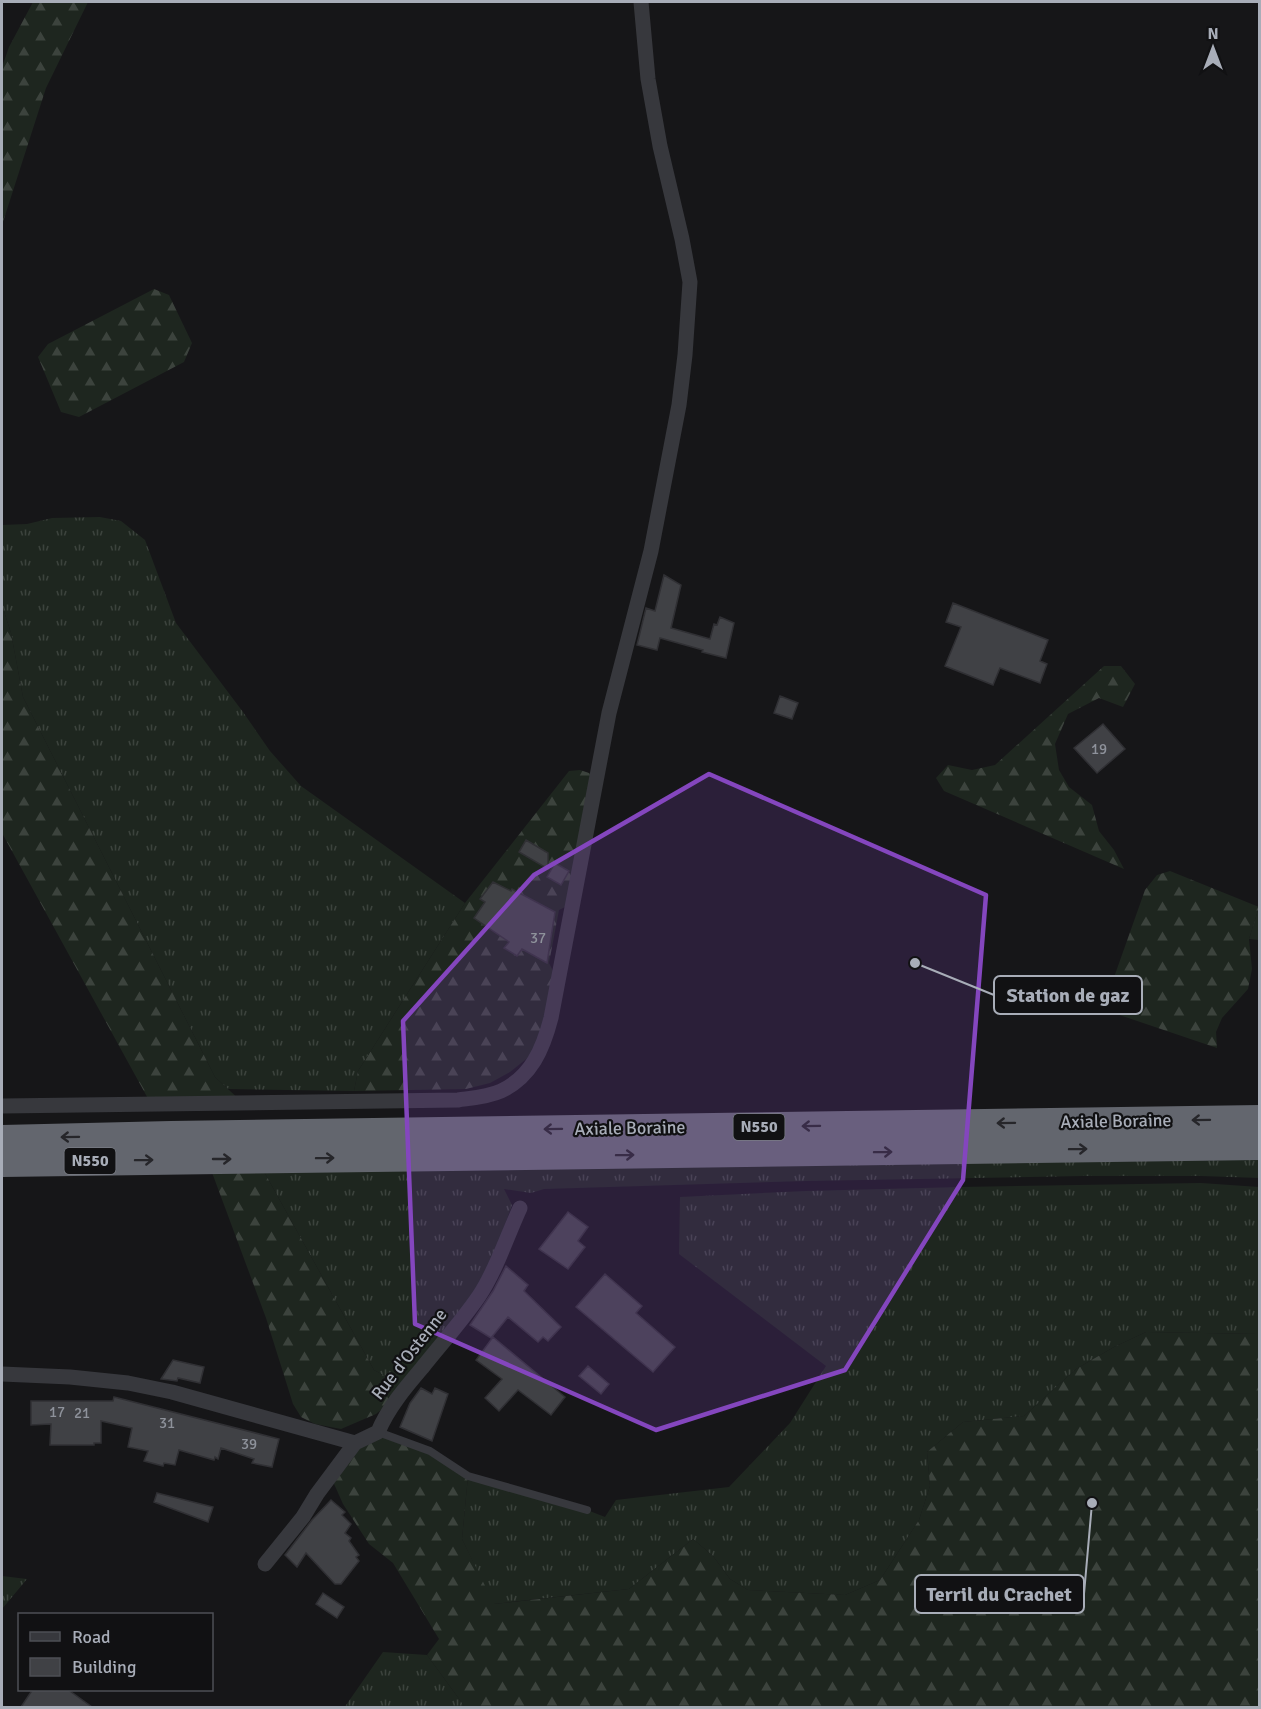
<svg xmlns="http://www.w3.org/2000/svg" width="1261" height="1709" font-family="Signika,sans-serif">
<style>
.grass{fill:url(#grass-tufts)}
.forest{fill:url(#forest-firs)}
.building{fill:#404145;stroke:#303034;stroke-width:1.5}
.lines{fill:none;stroke-linecap:round;stroke-linejoin:round}
.lane{stroke:#37383d;stroke-width:8}
.street{stroke:#37383d;stroke-width:15}
.highway{stroke:#63666e;stroke-width:28}
.oneway{stroke:#26262a}
.marked{fill:#8446be;fill-opacity:0.2;stroke:#8446be;stroke-width:4.5;stroke-linejoin:round}
.labels{text-anchor:middle;dominant-baseline:central;stroke-width:4.5;stroke-linejoin:round;paint-order:stroke}
.number-label{font-size:15px;fill:#8e929b}
.shield{fill:#111113;stroke:#7b7e86;stroke-width:1.5}
.shield-label{font-size:16px;font-weight:bold;fill:#a8adb8}
.street-label{font-size:18px;fill:#a8adb8;stroke:#111113}
.leader{fill:none;stroke:#a8adb8;stroke-width:2}
.callout-dot{fill:#a8adb8;stroke:#111113;stroke-width:2}
.callout{fill:#111113;stroke:#a8adb8;stroke-width:2}
.callout-label{font-size:20px;text-anchor:middle;font-weight:bold;fill:#a8adb8}
</style>
<defs>
<pattern id="grass-tufts" width="24" height="20" patternUnits="userSpaceOnUse" patternTransform="scale(1.5)"><rect width="24" height="20" fill="#1e261f"/><path d="M3 7l-1-3M5 7V3M7 7l1-3M15 17l-1-3M17 17v-4M19 17l1-3" fill="none" stroke="#3c433d"/></pattern>
<pattern id="forest-firs" width="22" height="20" patternUnits="userSpaceOnUse" patternTransform="scale(1.5)"><rect width="22" height="20" fill="#1e261f"/><path d="M5 1l3.5 6h-7zM16 11l3.5 6h-7z" fill="#3c433d"/></pattern>
</defs>
<rect width="100%" height="100%" fill="#161618"/>
<path class="grass" d="M100,517l21,4 24,19 31,83 67,89 27,39 31,35 164,117 -107,168 -4,20 -126,-2 -13,-12 -192,-380 -12,-64 -9,-28v-80l25,-1 25,-6z
M1259,907v33l-10,-1z
M1259,1146l1,32 -59,-2h-118l-277,5 -262,8 -13,4 -27,-4 8,16 -15,41 -5,25 -106,135 -1,-30 -11,-6 -117,-211z
M1201,1183l58,4v147l-113,-2 -32,15 -38,22 -52,47 -61,6 -36,30 3,34 -11,34 -39,60 -35,15 -97,-5 -18,-11 -17,-23 -20,-17 -64,50 -136,15 -31,-65 6,-63 119,34 18,7 11,-17 113,-13 61,-64 36,-57 -147,-112 1,-57 126,-6 155,-4z
M2,1576l25,3 -25,30z
M383,1652l44,3 38,52 -121,1z"/>
<path class="forest" d="M33,2h55l-42,86 -44,137v-158l7,-20z
M154,289l15,6 23,48 -8,19 -105,55 -18,-5 -23,-55 10,-13z
M2,605l9,28 12,64 192,380 28,26 -92,1 -149,-271z
M1104,666h17l14,18 -12,23 -24,-9 -31,16 -13,30 4,26 10,17 23,18 7,26 15,19 10,19 -180,-78 -8,-13 12,-13 24,5 23,-5z
M580,770l12,4 -25,132 -8,4 -10,53 6,12 -17,70 -8,11 -20,16 -20,11 -24,6 -112,2 4,-20 107,-168 104,-132z
M1170,871l89,36 -10,32 3,30 -4,20 -26,29 -6,14 1,16 -130,-44 20,-7 38,-107 12,-15z
M207,1159h50l117,211 11,6 4,6 1,13 -4,11 -10,8 -35,15 -26,-5 -14,-7 -8,-13 -27,-86z
M1146,1332l113,2v373h-794l-38,-52 12,-16 -46,-76 -24,-19 -26,-40 -12,-27 24,-34 23,-11 52,19 38,25 -6,63 32,65 135,-15 64,-50 20,17 17,23 18,11 97,5 35,-15 39,-60 11,-34 -3,-34 36,-30 61,-6 52,-47 38,-22z"/>
<path class="building" d="M664,575l17,10 -10,43 39,11 4,-15 3,1 3,-8 14,6 -8,35 -24,-6 1,-2 -43,-12 -3,12 -20,-5 9,-37 9,3z
M953,603l95,37 -8,21 7,3 -7,19 -40,-15 -7,17 -48,-19 16,-39 -15,-5z
M780,696l18,7 -6,16 -18,-6z
M1103,724l22,25 -28,24 -23,-25z
M526,840l22,13v16l-29,-17z
M555,863l14,8 -8,14 -14,-8z
M493,882l18,9 1,-2 43,23 -8,51 -25,-14 -5,7 -13,-8 5,-6 -35,-24 11,-16 -5,-3z
M568,1212l20,15 -10,14 7,6 -17,22 -29,-20z
M506,1266l22,19 -4,6 37,36 -13,14 -5,-4 -5,5 -30,-25 -17,21 -21,-13 23,-34z
M605,1274l37,32 -6,7 39,34 -22,25 -77,-65z
M493,1337l72,60 -14,18 -33,-25 -19,21 -14,-13 17,-19 -26,-19z
M173,1360l31,7 -4,16 -22,-5 -1,3 -16,-2z
M588,1366l21,18 -8,10 -22,-18z
M421,1388l11,6 3,-6 13,6 -16,47 -32,-14 10,-24z
M114,1397l165,42 -7,28 -20,-4 2,-4 -33,-11 -3,11 -3,-2 -1,3 -35,-10 -4,15 -11,-2 -1,3 -19,-5 4,-10 -20,-4 4,-19 -31,-7v22h-7v2h-44l1,-21 -20,1v-24h82z
M157,1493l56,14 -5,15 -54,-20z
M331,1500l14,12 -3,3 9,9 -6,9 6,5 -2,3 10,14 -3,2 3,4 -18,23h-6l-29,-31 -9,14 -12,-12 27,-35z
M323,1593l21,14 -7,11 -21,-14z
M33,1689h34l25,18h-71z"/>
<g class="lines">
<path class="lane" d="M378,1432l52,19 38,25 119,34"/>
<path class="street" d="M2,1106l456,-6c14,-2 30,-3 43,-9 30,-14 42,-42 50,-73l58,-305 42,-162 28,-146 6,-50 5,-73 -8,-43 -22,-93 -12,-67 -7,-77
M2,1374l68,3 58,6 44,9 183,51
M265,1564l38,-47 14,-23 38,-51 23,-11c10,-24 27,-44 44,-64 19,-24 40,-47 57,-72 17,-25 28,-60 41,-88"/>
<path class="highway" d="M2,1139l169,-4 1089,-16
M2,1163l1258,-17"/>
</g>
<defs><path id="oneway-shaft" d="M-6 0H5M1.5-3L5.5 0L1.5 3" fill="none" stroke-width="1.6" stroke-linecap="round" stroke-linejoin="round" transform="scale(1.5)"/></defs>
<g class="oneway">
<use href="#oneway-shaft" transform="translate(1201 1120) rotate(179)"/>
<use href="#oneway-shaft" transform="translate(1006 1123) rotate(179)"/>
<use href="#oneway-shaft" transform="translate(811 1126) rotate(179)"/>
<use href="#oneway-shaft" transform="translate(553 1129) rotate(179)"/>
<use href="#oneway-shaft" transform="translate(70 1137) rotate(179)"/>
<use href="#oneway-shaft" transform="translate(1078 1149) rotate(-1)"/>
<use href="#oneway-shaft" transform="translate(883 1152) rotate(-1)"/>
<use href="#oneway-shaft" transform="translate(625 1155) rotate(-1)"/>
<use href="#oneway-shaft" transform="translate(325 1158) rotate(-1)"/>
<use href="#oneway-shaft" transform="translate(222 1159)"/>
<use href="#oneway-shaft" transform="translate(144 1160) rotate(-1)"/>
</g>
<path class="marked" d="M709,774l277,121 -23,285 -118,190 -189,60 -241,-106 -12,-303 131,-146z"/>
<g class="labels">
<g class="number-label">
<text x="1099" y="749">19</text>
<text x="538" y="938">37</text>
<text x="57" y="1412">17</text>
<text x="82" y="1413">21</text>
<text x="167" y="1423">31</text>
<text x="249" y="1444">39</text>
</g>
<g class="shield">
<rect x="733.5" y="1114" width="51" height="26" rx="4.5"/>
<rect x="64.5" y="1148" width="51" height="26" rx="4.5"/>
</g>
<g class="shield-label">
<text x="759" y="1127">N550</text>
<text x="90" y="1161">N550</text>
</g>
<g class="street-label">
<text transform="translate(1116 1121) rotate(-1)">Axiale Boraine</text>
<text transform="translate(630 1128) rotate(-1)">Axiale Boraine</text>
<text transform="translate(409 1354) rotate(-52)">Rue d'Ostenne</text>
</g>
</g>
<path class="leader" d="M915 963L994 995M1092 1503L1084 1594"/>
<g class="callout-dot">
<circle cx="915" cy="963" r="6"/>
<circle cx="1092" cy="1503" r="6"/>
</g>
<g class="callout">
<rect x="994" y="976" width="148" height="38" rx="6"/>
<rect x="915" y="1575" width="169" height="38" rx="6"/>
</g>
<g class="callout-label">
<text x="1068" y="1002">Station de gaz</text>
<text x="999" y="1601">Terril du Crachet</text>
</g>
<rect width="1261" height="1709" fill="none" stroke="#a8adb8" stroke-width="6"/>
<rect x="18" y="1613" width="195" height="78" fill="#111113" stroke="#4d4f55" stroke-width="1.5"/>
<rect x="30" y="1632" width="30" height="9" fill="#37383d" stroke="#4d4f55" stroke-width="1.5"/>
<text x="72" y="1643" font-size="18" fill="#a8adb8">Road</text>
<rect x="30" y="1658" width="30" height="18" fill="#404145" stroke="#4d4f55" stroke-width="1.5"/>
<text x="72" y="1673" font-size="18" fill="#a8adb8">Building</text>
<g transform="translate(1213 48)" stroke="#111113" stroke-width="4.5" paint-order="stroke">
<path d="M0-4.5L10 22L0 15L-10 22Z" fill="#a8adb8"/>
<text y="-9" font-size="16" font-weight="bold" text-anchor="middle" fill="#a8adb8">N</text>
</g>
</svg>
